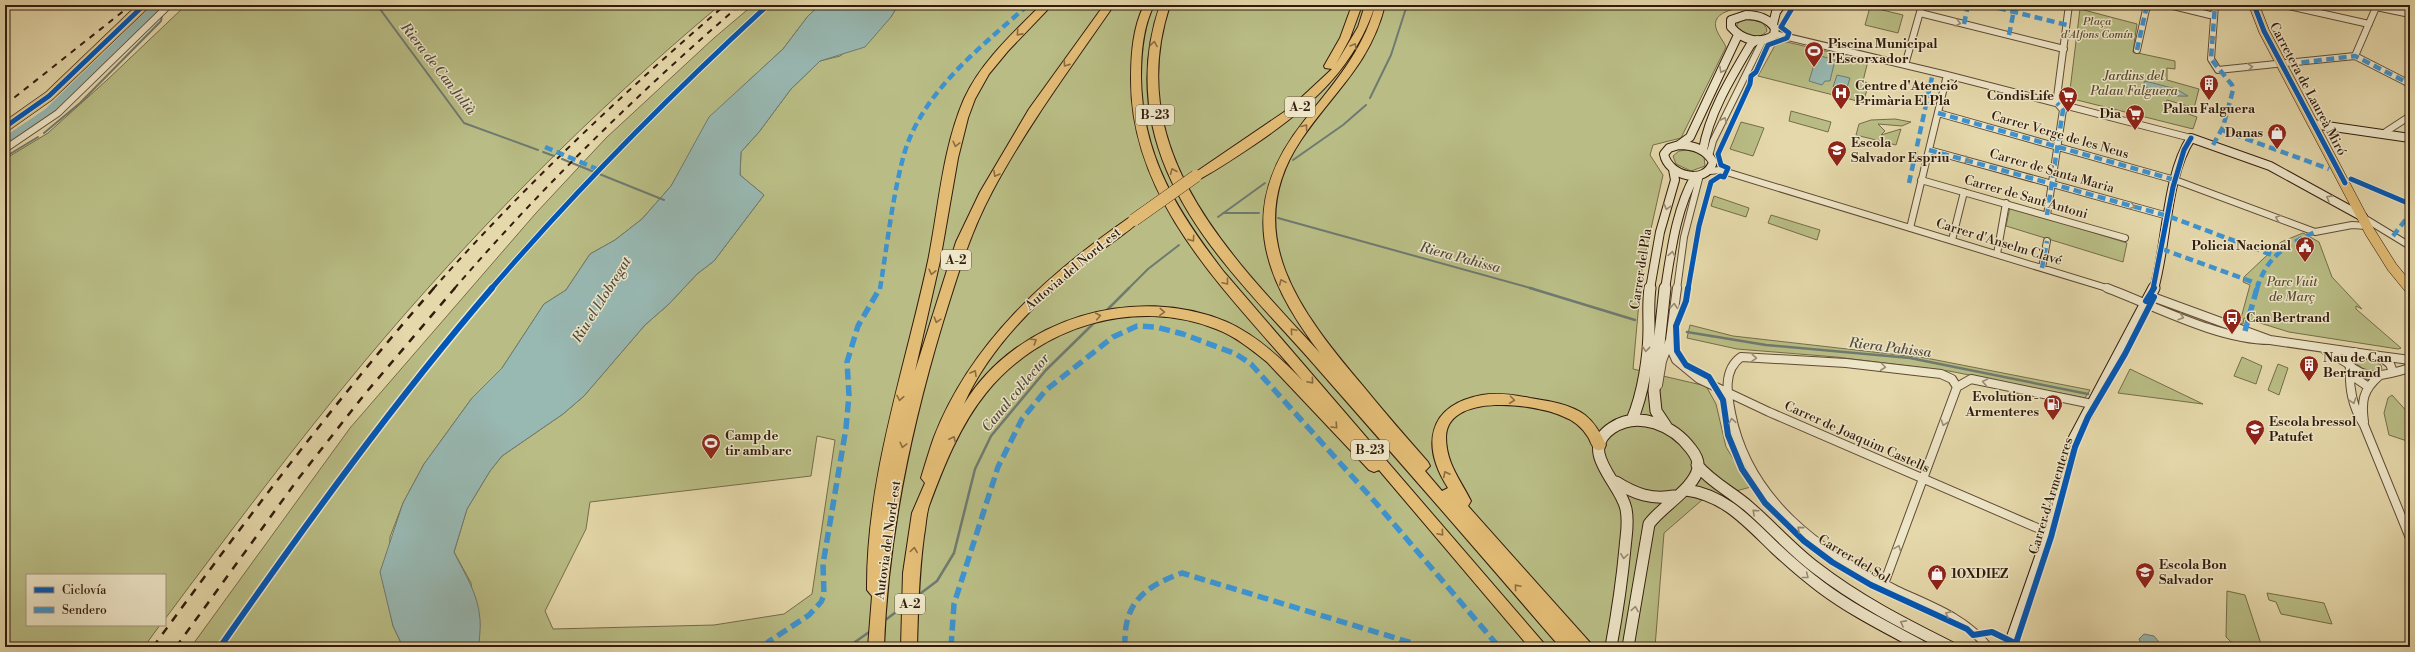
<svg xmlns="http://www.w3.org/2000/svg" width="2415" height="652" font-family="'Libre Bodoni',serif">
<style>
.green{fill:#b9bd85;stroke:#766c49;fill-rule:evenodd}
.water{fill:#98b8b2;stroke:#6f7a70}
.lines{fill:none;stroke-linecap:round;stroke-linejoin:round}
.stream-far1{stroke:#6f7a70;stroke-width:2}
.stream{stroke:#6f7a70;stroke-width:2.5}
.canal{stroke:#98b8b2;stroke-width:8}
.street-far1-casing{stroke:#5f4b34;stroke-width:8}
.street-casing{stroke:#5f4b34;stroke-width:10}
.secondary-far1-casing{stroke:#321c0d;stroke-width:10}
.secondary-casing{stroke:#321c0d;stroke-width:13}
.primary-casing{stroke:#321c0d;stroke-width:11}
.highway-casing{stroke:#321c0d;stroke-width:2}
.street-far1{stroke:#eee6c8;stroke-width:6}
.street{stroke:#eee6c8;stroke-width:8}
.secondary-far1{stroke:#eee6c8;stroke-width:8}
.secondary{stroke:#eee6c8;stroke-width:11}
.primary{stroke:#e2bc75;stroke-width:10}
.highway{fill:#e2bc75;fill-rule:evenodd}
.rail-far1{stroke:#321c0d;stroke-width:2;stroke-dasharray:6 6;stroke-linecap:butt}
.rail{stroke:#321c0d;stroke-width:2.5;stroke-dasharray:8 8;stroke-linecap:butt}
.highway-bridge-casing{stroke:#321c0d;stroke-width:13;stroke-linecap:butt}
.highway-bridge{stroke:#e2bc75;stroke-width:12}
.quiet-far1{stroke:#3d94d2;stroke-width:4.5;stroke-dasharray:8 4.5;stroke-linecap:butt}
.quiet{stroke:#3d94d2;stroke-width:5.5;stroke-dasharray:11 5.5;stroke-linecap:butt}
.cycleway-far1-casing{stroke:#eee6c8;stroke-width:7}
.cycleway-casing{stroke:#eee6c8;stroke-width:9}
.cycleway-far1{stroke:#0057b8;stroke-width:5}
.cycleway{stroke:#0057b8;stroke-width:6}
.oneway{stroke:#998b74}
.oneway2{stroke:#8a6c41}
.labels{text-anchor:middle;dominant-baseline:central;stroke-width:3;stroke-linejoin:round;paint-order:stroke}
.far-park-label{font-size:11px;font-style:italic;fill:#5a4c31;stroke:#eee6c8}
.shield{fill:#eee6c8;stroke:#6a5945;stroke-width:1}
.shield-label{font-size:12px;font-weight:bold;fill:#321c0d}
.poi-label{font-size:13px;font-weight:bold;fill:#321c0d;stroke:#eee6c8;text-anchor:start}
.park-label{font-size:13px;font-style:italic;fill:#5a4c31;stroke:#eee6c8}
.street-label{font-size:13px;fill:#321c0d;stroke:#eee6c8}
.water-label{font-size:14px;font-style:italic;fill:#514b3f;stroke:#eee6c8}
</style>
<rect width="100%" height="100%" fill="#e5d8aa"/>
<filter id="stains"><feTurbulence type="fractalNoise" baseFrequency=".005" numOctaves="4"/><feColorMatrix values="0 0 0 0 .2 0 0 0 0 .09 0 0 0 0 .02 0 0 0 .5 -.17"/></filter>
<radialGradient id="worn" r=".72"><stop offset=".6" stop-color="#630" stop-opacity="0"/><stop offset="1" stop-color="#630" stop-opacity=".3"/></radialGradient>
<path class="green" d="M186,5h534c-128,107 -248,228 -356,357 -69,83 -134,170 -199,257v-44h-138v50h133l-16,22h-139v-488l43,-26 59,-53z
M753,5h67l-12,11 -25,33 -39,36 -53,67 -20,34 -29,33 -27,21 -25,14 -24,36 -22,14 -42,64 -30,30 -48,66 -21,39 -13,34 -2,64 5,25 10,21h-212l159,-219 186,-215 70,-75 108,-100z
M898,5h863l-2,2c-12,0 -52,1 -42,24 2,5 7,11 9,16l-45,91 -28,7 -3,10 13,20 -21,94 -9,100 73,17 10,18 10,43 25,40 -49,13 -38,33 -9,114h-1176l-8,-64 -17,-31 13,-43 23,-38 12,-15 61,-42 21,-18 61,-71 24,-21 28,-30 17,-13 50,-66 -24,-20 1,-23 18,-20 32,-43 29,-28 20,-5 51,-39zM817,436l18,4 -23,154 -28,20 -70,11 -161,4 -8,-18 41,-82 4,-27 221,-26z
M1870,7l33,8 -5,18 -33,-8z
M2080,9l57,15 -4,28 42,9v8l-8,-1v12l32,9 -5,19 -27,-8 -2,6 32,11 -4,12 -124,-31z
M1742,20c9,-1 24,0 25,11 -8,10 -23,4 -30,-4v-3z
M1778,40l90,21 -5,20 6,3 -6,18 2,1 -107,-27z
M1791,111l40,11 -3,10 -39,-11z
M1895,119l16,3 -9,4 -24,-2 7,7 -4,4 20,-6 -5,16 -40,-10 3,-11 12,-4z
M1741,122l23,6 -11,28 -23,-7z
M1687,150l8,2 9,5 1,9 -14,5 -15,-7 -3,-8 6,-5z
M1714,196l35,12 -3,9 -35,-11z
M2010,207l117,36 -4,19 -117,-36z
M1771,215l49,15 -3,10 -49,-17z
M2303,233l16,9 13,35 30,32 -6,-3v3l45,39 -3,1 -109,-17 -45,-14 -1,6 -11,-4 2,-5 7,3 9,-33 -7,-3 1,-5 37,-35z
M1690,325l43,11 193,22 164,32 -5,8 -136,-27 -113,-14 -99,-8 -50,-11z
M2242,357l20,9 -6,18 -22,-8z
M2360,358l15,3 6,4 1,4 -14,3 -13,-9v-4z
M2278,364l10,4 -9,27 -11,-5z
M2130,369l73,35 -85,-11z
M2392,395l18,20v27l-21,-7 -5,-22 4,-15z
M2227,591l18,4 17,52 -31,-5 -5,-5z
M2267,593l57,10 8,21 -51,-10 -5,-12 -7,-2z"/>
<path class="water" d="M820,5h78l-7,12 -26,30 -45,14 -29,28 -32,43 -18,20 -1,23 24,20 -50,66 -17,13 -28,30 -24,21 -61,71 -21,18 -61,42 -12,15 -23,38 -13,43c11,23 24,41 26,67 1,9 -1,19 -1,28h-76l-10,-21 -13,-54 23,-69 21,-39 48,-66 30,-30 42,-64 22,-14 24,-36 25,-14 27,-21 29,-33 38,-69 74,-68 25,-33z
M1817,55l18,5 -5,21h-5l-3,4 -13,-4z
M1837,75l13,3 -4,13 -13,-4z
M2145,81l31,8 12,7c-14,1 -33,-3 -45,-11z
M2144,634l10,2 9,11h-21l-3,-8z"/>
<g class="lines">
<path class="stream-far1" d="M377,5l87,118 74,27
M1370,98l21,-43 16,-50
M44,133l36,-30 81,-82 1,-6 -10,-4
M543,152l11,4
M5,157l33,-20
M562,159l102,41
M1293,160l50,-35 23,-20
M1223,213h36
M1218,217l47,-34
M1278,218l256,71
M1128,289l20,-20 31,-24"/>
<path class="stream" d="M1530,288l105,32
M1104,313l25,-25
M1687,332l79,13 144,13 178,36
M917,596l20,-15 17,-28 21,-84 16,-33 55,-66 49,-48
M884,621l20,-15
M848,647l24,-17"/>
<path class="canal" d="M5,141l43,-29 110,-107"/>
<defs>
<path id="street-far1" d="M2169,5l45,11
M2215,5l-4,54 7,11 137,-14 55,28
M2284,5l85,19
M2376,7l34,7
M1920,13l144,36
M1775,34l172,41 244,63
M2137,50l10,-45
M2355,56l22,-51
M1905,65l17,-60
M1938,113l237,67 140,52 37,-7 15,1
M2384,133l26,-17
M5,149l53,-36 111,-108
M1929,150l239,66
M1709,156l4,-15 50,-101
M1710,171l10,-1 390,119
M1921,180l204,58
M2047,215l16,-105 -6,-7v-6l12,-92
M2364,218l46,28
M1910,228l37,-153
M1952,240l12,-48
M1997,254l9,-51
M2042,268l5,-27
M1677,289l7,-52 16,-62"/>
<path id="street" d="M2107,288c48,18 112,52 163,52
M2150,296l120,44 110,16 10,8 3,8
M1669,344l7,16 23,19 70,33 280,121
M2325,350l22,13
M2355,352l-8,4v7c18,19 40,12 63,5
M2380,356l30,4
M2350,366c-1,22 2,40 14,59l46,113
M2351,375l16,11
M1658,385l4,-24 8,-21 7,-52
M1957,387l-5,-8 -11,-5 -95,-11 -105,-6c-18,13 -14,36 -10,56 17,88 89,139 165,177 34,16 68,27 92,57
M1957,387l14,-8 121,25
M2364,422c-3,-21 -1,-32 15,-46
M1884,584l73,-197"/>
<path id="secondary-far1" d="M1746,15c12,0 22,3 29,13l-1,7c-14,10 -32,5 -43,-8v-7z
M1773,24l3,-12 5,-7
M2313,124l97,14
M1679,145l11,-8 48,-102
M1679,145c15,0 27,4 34,17 -7,24 -45,14 -49,-8l5,-6z
M1703,150c6,-37 29,-74 48,-106l6,-4
M1650,289l10,-57 15,-52 -2,-11
M1665,289c6,-37 11,-80 30,-113
M2154,289c13,-45 12,-113 37,-151l79,28 93,51"/>
<path id="secondary" d="M1665,288l-11,103 2,20 10,15
M1632,420c11,-26 17,-63 17,-92 0,-14 -1,-26 1,-40
M1697,465c15,18 35,27 52,42 23,20 43,43 67,61 41,32 88,56 134,79
M1616,482c19,12 36,18 58,14
M1686,490c39,5 62,32 89,58 15,14 30,27 46,39 32,24 67,41 102,60
M1611,647c6,-33 11,-66 14,-99 1,-13 4,-25 1,-39 -5,-26 -49,-58 -14,-81 27,-18 62,-2 79,21 4,5 8,12 7,19 -3,20 -37,39 -49,56l-21,123
M2009,647l40,-114 25,-94 80,-151"/>
<path id="primary" d="M2254,5l10,26 106,201 22,35 18,22
M5,127l44,-31 95,-91"/>
<path id="highway" d="M1041,5h11l-44,46 -19,23 -14,25 -7,19 -10,40 -18,103 -25,110 41,-129 24,-50 49,-83 75,-104h10c-42,61 -87,121 -122,187 -22,41 -35,85 -49,130 -32,106 -55,214 -59,325h-16l4,-51 -5,-6c-1,-112 38,-221 61,-329 11,-54 14,-111 36,-162 17,-37 49,-66 77,-94z
M1144,5h10c-11,22 -13,47 -13,72 1,79 36,134 83,195l323,375h-18l-150,-177 -5,2 -5,-2 -102,-108c-15,-12 -32,-26 -51,-33 -81,-32 -176,-3 -230,64 -26,32 -43,75 -57,113 -3,9 -3,20 -5,30 -5,37 -6,73 -7,111h-16l2,-74 9,-60 13,-30 -4,-5c4,-13 8,-27 13,-41 37,-95 114,-163 196,-220l4,-1 6,4c-5,8 -45,34 -56,43 -46,37 -95,85 -120,141 52,-86 172,-121 263,-82 29,13 54,36 76,59 -74,-87 -173,-179 -172,-302 0,-26 2,-51 13,-74z
M1160,5h10c-48,146 60,250 150,348 -60,-79 -83,-148 -16,-232 29,-37 58,-68 71,-115 -22,64 -64,100 -118,137 -18,12 -37,25 -57,36l-4,1 -6,-4 100,-68 42,-39 -7,-1 -1,-2 16,-28 12,-33h10l-12,33 -14,26 22,-37 7,-22h20c-15,60 -51,86 -84,135 -63,94 1,174 62,246 21,26 43,51 65,76l2,4 -5,5 17,20 6,-3c-27,-42 -21,-83 34,-93 16,-3 33,0 48,3 19,3 40,6 55,17 10,8 16,19 21,30l-2,4c-3,1 -6,2 -9,0 -3,-2 -5,-9 -7,-12 -6,-10 -15,-17 -26,-21 -26,-12 -115,-24 -116,21 0,26 14,42 25,64l-3,5 126,141h-34c-80,-93 -161,-186 -242,-278 -54,-62 -118,-121 -151,-198 -23,-54 -26,-111 -7,-166z"/>
</defs>
<use href="#street-far1" class="street-far1-casing"/>
<use href="#street" class="street-casing"/>
<use href="#secondary-far1" class="secondary-far1-casing"/>
<use href="#secondary" class="secondary-casing"/>
<use href="#primary" class="primary-casing"/>
<use href="#highway" class="highway-casing"/>
<use href="#street-far1" class="street-far1"/>
<use href="#street" class="street"/>
<use href="#secondary-far1" class="secondary-far1"/>
<use href="#secondary" class="secondary"/>
<use href="#primary" class="primary"/>
<use href="#highway" class="highway"/>
<path class="rail-far1" d="M5,105l126,-100
M433,289c90,-102 189,-195 292,-284
M454,289c88,-102 184,-196 286,-284"/>
<path class="rail" d="M153,647c90,-123 181,-245 281,-359
M176,647l122,-168 66,-84 91,-107"/>
<defs>
<path id="highway-bridge" d="M1134,220l62,-44"/>
</defs>
<use href="#highway-bridge" class="highway-bridge-casing"/>
<use href="#highway-bridge" class="highway-bridge"/>
<path class="quiet-far1" d="M1986,5l81,20
M1964,24l4,-19
M2009,35l6,-30
M2137,50l10,-45
M2289,64l66,-8 55,28
M1938,113l237,67
M2222,130l107,39
M2213,145l10,-18 10,-37 -1,-5 -21,-26 4,-54
M545,147l52,22
M1929,150l239,66 104,39
M1909,183l23,-106
M2047,215l16,-105 -6,-7
M2393,236l17,-22
M2162,249l96,35
M2042,268l5,-27
M880,289c7,-43 12,-89 23,-131 17,-65 78,-111 125,-153
M2257,289c9,-32 29,-44 58,-57"/>
<path class="quiet" d="M2245,331l12,-43
M767,647l1,-5 41,-27 12,-13 3,-7 -1,-31 23,-136 3,-33 -2,-33 11,-36 22,-38
M951,647l3,-43 44,-137 24,-48 24,-29 67,-53 24,-11 19,1 27,7 53,20 15,10 125,139 123,144
M1125,647c-2,-43 18,-60 57,-74l243,74"/>
<defs>
<path id="cycleway-far1" d="M2254,5l10,26 81,152
M5,127l44,-31 95,-91
M2351,179l59,25
M491,289c87,-101 179,-194 277,-284
M1688,289l11,-63 12,-44 9,-6 4,1 4,-9 -7,-3 -3,-11 32,-70 1,-8 5,-4 12,-27 19,-7 2,-5 -8,-6 13,-22
M2153,289l20,-102 11,-37 7,-12"/>
<path id="cycleway" d="M1688,288l-2,13 -10,25 1,25 9,14 23,12 14,23 5,35 14,34 23,34 39,38 28,21 39,23 96,44 6,6 19,-3 31,15
M2146,301l8,-13
M2016,643l35,-106 24,-90 13,-30 37,-63 29,-57
M220,647c86,-123 174,-245 272,-359"/>
</defs>
<use href="#cycleway-far1" class="cycleway-far1-casing"/>
<use href="#cycleway" class="cycleway-casing"/>
<use href="#cycleway-far1" class="cycleway-far1"/>
<use href="#cycleway" class="cycleway"/>
</g>
<defs><path id="oneway-chevron" d="M-2-3.5L2.5 0L-2 3.5" fill="none" stroke-width="1.6" stroke-linecap="round" stroke-linejoin="round"/></defs>
<g class="oneway">
<use href="#oneway-chevron" transform="translate(1958 23) rotate(14)"/>
<use href="#oneway-chevron" transform="translate(2213 38) rotate(94)"/>
<use href="#oneway-chevron" transform="translate(2250 67) rotate(-5)"/>
<use href="#oneway-chevron" transform="translate(1722 70) rotate(119)"/>
<use href="#oneway-chevron" transform="translate(1724 120) rotate(-65)"/>
<use href="#oneway-chevron" transform="translate(1967 160) rotate(15)"/>
<use href="#oneway-chevron" transform="translate(2329 198) rotate(-151)"/>
<use href="#oneway-chevron" transform="translate(2132 206) rotate(16)"/>
<use href="#oneway-chevron" transform="translate(1667 207) rotate(106)"/>
<use href="#oneway-chevron" transform="translate(2278 218) rotate(-160)"/>
<use href="#oneway-chevron" transform="translate(1672 254) rotate(-80)"/>
<use href="#oneway-chevron" transform="translate(1674 306) rotate(-85)"/>
<use href="#oneway-chevron" transform="translate(2181 317) rotate(18)"/>
<use href="#oneway-chevron" transform="translate(1646 349) rotate(96)"/>
<use href="#oneway-chevron" transform="translate(1754 358) rotate(4)"/>
<use href="#oneway-chevron" transform="translate(1883 367) rotate(7)"/>
<use href="#oneway-chevron" transform="translate(1985 382) rotate(-168)"/>
<use href="#oneway-chevron" transform="translate(2353 401) rotate(72)"/>
<use href="#oneway-chevron" transform="translate(1732 421) rotate(-99)"/>
<use href="#oneway-chevron" transform="translate(1944 423) rotate(109)"/>
<use href="#oneway-chevron" transform="translate(1755 512) rotate(-138)"/>
<use href="#oneway-chevron" transform="translate(1800 529) rotate(-140)"/>
<use href="#oneway-chevron" transform="translate(1898 548) rotate(-69)"/>
<use href="#oneway-chevron" transform="translate(1624 556) rotate(97)"/>
<use href="#oneway-chevron" transform="translate(1806 576) rotate(38)"/>
<use href="#oneway-chevron" transform="translate(1635 609) rotate(-81)"/>
<use href="#oneway-chevron" transform="translate(1948 614) rotate(-155)"/>
<use href="#oneway-chevron" transform="translate(1903 623) rotate(-152)"/>
</g>
<g class="oneway2">
<use href="#oneway-chevron" transform="translate(1019 33) rotate(132)"/>
<use href="#oneway-chevron" transform="translate(1154 44) rotate(-81)"/>
<use href="#oneway-chevron" transform="translate(1354 46) rotate(-60)"/>
<use href="#oneway-chevron" transform="translate(1066 64) rotate(125)"/>
<use href="#oneway-chevron" transform="translate(1305 127) rotate(-53)"/>
<use href="#oneway-chevron" transform="translate(956 144) rotate(104)"/>
<use href="#oneway-chevron" transform="translate(1173 171) rotate(-113)"/>
<use href="#oneway-chevron" transform="translate(996 174) rotate(121)"/>
<use href="#oneway-chevron" transform="translate(1192 239) rotate(55)"/>
<use href="#oneway-chevron" transform="translate(932 272) rotate(103)"/>
<use href="#oneway-chevron" transform="translate(1226 282) rotate(50)"/>
<use href="#oneway-chevron" transform="translate(1282 282) rotate(-114)"/>
<use href="#oneway-chevron" transform="translate(1162 312) rotate(3)"/>
<use href="#oneway-chevron" transform="translate(1098 316) rotate(-11)"/>
<use href="#oneway-chevron" transform="translate(937 320) rotate(107)"/>
<use href="#oneway-chevron" transform="translate(1293 331) rotate(-131)"/>
<use href="#oneway-chevron" transform="translate(1034 341) rotate(-32)"/>
<use href="#oneway-chevron" transform="translate(974 373) rotate(-60)"/>
<use href="#oneway-chevron" transform="translate(1311 381) rotate(49)"/>
<use href="#oneway-chevron" transform="translate(900 398) rotate(101)"/>
<use href="#oneway-chevron" transform="translate(1512 400) rotate(7)"/>
<use href="#oneway-chevron" transform="translate(1335 426) rotate(47)"/>
<use href="#oneway-chevron" transform="translate(953 439) rotate(-65)"/>
<use href="#oneway-chevron" transform="translate(903 445) rotate(104)"/>
<use href="#oneway-chevron" transform="translate(1446 474) rotate(-117)"/>
<use href="#oneway-chevron" transform="translate(1441 533) rotate(49)"/>
<use href="#oneway-chevron" transform="translate(914 550) rotate(-82)"/>
<use href="#oneway-chevron" transform="translate(1517 587) rotate(-131)"/>
</g>
<defs>
<symbol id="stadium-pin" viewBox="-11 -11 22 30"><path d="M0 17L-7.5 6A9.5 9.5 0 1 1 7.5 6Z" fill="#8f2418" stroke="#eee6c8"/><path d="M0-5a6.5 5 0 1 0 0 10a6.5 5 0 1 0 0-10ZM-3.5-1.8h7v3.6h-7Z" fill="#fff"/></symbol>
<symbol id="building-pin" viewBox="-11 -11 22 30"><path d="M0 17L-7.5 6A9.5 9.5 0 1 1 7.5 6Z" fill="#8f2418" stroke="#eee6c8"/><path d="M-4-6H4V6H1V3H-1V6H-4ZM-2.5-4.3h1.7v1.8h-1.7ZM.8-4.3h1.7v1.8H.8ZM-2.5-1h1.7V.8h-1.7ZM.8-1h1.7V.8H.8Z" fill="#fff"/></symbol>
<symbol id="hospital-pin" viewBox="-11 -11 22 30"><path d="M0 17L-7.5 6A9.5 9.5 0 1 1 7.5 6Z" fill="#8f2418" stroke="#eee6c8"/><path d="M-5-5h3v3.5h4V-5h3V5h-3V1.5h-4V5h-3Z" fill="#fff"/></symbol>
<symbol id="supermarket-pin" viewBox="-11 -11 22 30"><path d="M0 17L-7.5 6A9.5 9.5 0 1 1 7.5 6Z" fill="#8f2418" stroke="#eee6c8"/><path d="M-6-5.5h2.5l.6 2H6L4.5 2H-2.5L-4.4-4H-6ZM-1.5 3.2a1.3 1.3 0 1 0 .1 0ZM3 3.2a1.3 1.3 0 1 0 .1 0Z" fill="#fff"/></symbol>
<symbol id="shop-pin" viewBox="-11 -11 22 30"><path d="M0 17L-7.5 6A9.5 9.5 0 1 1 7.5 6Z" fill="#8f2418" stroke="#eee6c8"/><path d="M-5-2.5h2.3a2.7 3.5 0 0 1 5.4 0H5L5.5 6h-11ZM-1.5-2.5h3a1.5 2.3 0 0 0-3 0Z" fill="#fff"/></symbol>
<symbol id="school-pin" viewBox="-11 -11 22 30"><path d="M0 17L-7.5 6A9.5 9.5 0 1 1 7.5 6Z" fill="#8f2418" stroke="#eee6c8"/><path d="M0-5L7-2L0 1L-7-2ZM-4 1L0 2.5L4 1V4Q0 6-4 4Z" fill="#fff"/></symbol>
<symbol id="civic-pin" viewBox="-11 -11 22 30"><path d="M0 17L-7.5 6A9.5 9.5 0 1 1 7.5 6Z" fill="#8f2418" stroke="#eee6c8"/><path d="M-.6-6.5H3V-4.5H.6V-3L4-1V1h2V6H-6V1h2V-1L-.6-3ZM-1.2 2.5V6h2.4V2.5Z" fill="#fff"/></symbol>
<symbol id="bus-pin" viewBox="-11 -11 22 30"><path d="M0 17L-7.5 6A9.5 9.5 0 1 1 7.5 6Z" fill="#8f2418" stroke="#eee6c8"/><path d="M-5-6H5V4H4V6H2V4H-2V6H-4V4H-5ZM-3.5-4V0h7V-4ZM-3.5 1.2v1.5H-2V1.2ZM2 1.2v1.5H3.5V1.2Z" fill="#fff"/></symbol>
<symbol id="fuel-pin" viewBox="-11 -11 22 30"><path d="M0 17L-7.5 6A9.5 9.5 0 1 1 7.5 6Z" fill="#8f2418" stroke="#eee6c8"/><path d="M-5.5-6h7V0h2V4h1.3V-2.5L3-4.5l.8-.8L6-3V5H2.5V1h-1V6h-7ZM-4.2-4.7v3.2H.2V-4.7Z" fill="#fff"/></symbol>
</defs>
<g fill-rule="evenodd">
<use href="#stadium-pin" x="1803" y="40" width="22" height="30"/>
<use href="#building-pin" x="2198" y="73" width="22" height="30"/>
<use href="#hospital-pin" x="1830" y="82" width="22" height="30"/>
<use href="#supermarket-pin" x="2057" y="85" width="22" height="30"/>
<use href="#supermarket-pin" x="2124" y="103" width="22" height="30"/>
<use href="#shop-pin" x="2266" y="122" width="22" height="30"/>
<use href="#school-pin" x="1826" y="139" width="22" height="30"/>
<use href="#civic-pin" x="2294" y="235" width="22" height="30"/>
<use href="#bus-pin" x="2221" y="307" width="22" height="30"/>
<use href="#building-pin" x="2298" y="354" width="22" height="30"/>
<use href="#fuel-pin" x="2042" y="393" width="22" height="30"/>
<use href="#school-pin" x="2244" y="418" width="22" height="30"/>
<use href="#stadium-pin" x="700" y="432" width="22" height="30"/>
<use href="#school-pin" x="2134" y="561" width="22" height="30"/>
<use href="#shop-pin" x="1926" y="563" width="22" height="30"/>
</g>
<g class="labels">
<g class="far-park-label">
<text x="2097" y="22">Plaça<tspan x="2097" dy="13">d'Alfons Comín</tspan></text>
</g>
<g class="shield">
<rect x="1285" y="97" width="30" height="20" rx="3"/>
<rect x="1136" y="105" width="38" height="20" rx="3"/>
<rect x="941" y="250" width="30" height="20" rx="3"/>
<rect x="1351" y="440" width="38" height="20" rx="3"/>
<rect x="895" y="594" width="30" height="20" rx="3"/>
</g>
<g class="shield-label">
<text x="1300" y="107">A-2</text>
<text x="1155" y="115">B-23</text>
<text x="956" y="260">A-2</text>
<text x="1370" y="450">B-23</text>
<text x="910" y="604">A-2</text>
</g>
<g class="poi-label">
<text x="1828" y="44">Piscina Municipal<tspan x="1828" dy="15">l'Escorxador</tspan></text>
<text x="1855" y="86">Centre d'Atenció<tspan x="1855" dy="15">Primària El Pla</tspan></text>
<text x="2054" y="96" text-anchor="end">CondisLife</text>
<text x="2209" y="109" text-anchor="middle">Palau Falguera</text>
<text x="2121" y="114" text-anchor="end">Dia</text>
<text x="2263" y="133" text-anchor="end">Danas</text>
<text x="1851" y="143">Escola<tspan x="1851" dy="15">Salvador Espriu</tspan></text>
<text x="2291" y="246" text-anchor="end">Policia Nacional</text>
<text x="2246" y="318">Can Bertrand</text>
<text x="2323" y="358">Nau de Can<tspan x="2323" dy="15">Bertrand</tspan></text>
<text x="2039" y="397" text-anchor="end">Evolution -<tspan x="2039" dy="15">Armenteres</tspan></text>
<text x="2269" y="422">Escola bressol<tspan x="2269" dy="15">Patufet</tspan></text>
<text x="725" y="436">Camp de<tspan x="725" dy="15">tir amb arc</tspan></text>
<text x="2159" y="565">Escola Bon<tspan x="2159" dy="15">Salvador</tspan></text>
<text x="1951" y="574">10XDIEZ</text>
</g>
<g class="park-label">
<text x="2134" y="76">Jardins del<tspan x="2134" dy="15">Palau Falguera</tspan></text>
<text x="2292" y="282">Parc Vuit<tspan x="2292" dy="15">de Març</tspan></text>
</g>
<g class="street-label">
<text transform="translate(2308 89) rotate(62)">Carretera de Laureà Miró</text>
<text transform="translate(2060 135) rotate(16)">Carrer Verge de les Neus</text>
<text transform="translate(2052 171) rotate(16)">Carrer de Santa Maria</text>
<text transform="translate(2026 197) rotate(16)">Carrer de Sant Antoni</text>
<text transform="translate(1999 242) rotate(17)">Carrer d'Anselm Clavé</text>
<text transform="translate(1073 269) rotate(-40)">Autovia del Nord-est</text>
<text transform="translate(1641 269) rotate(-81)">Carrer del Pla</text>
<text transform="translate(1857 437) rotate(24)">Carrer de Joaquim Castells</text>
<text transform="translate(2051 496) rotate(-73)">Carrer d'Armenteres</text>
<text transform="translate(888 540) rotate(-82)">Autovia del Nord-est</text>
<text transform="translate(1854 559) rotate(31)">Carrer del Sol</text>
</g>
<g class="water-label">
<text transform="translate(438 69) rotate(52)">Riera de Can Julià</text>
<text transform="translate(1460 258) rotate(15)">Riera Pahissa</text>
<text transform="translate(602 300) rotate(-58)">Riu el Llobregat</text>
<text transform="translate(1890 348) rotate(7)">Riera Pahissa</text>
<text transform="translate(1016 393) rotate(-50)">Canal col·lector</text>
</g>
</g>
<rect width="2415" height="652" fill="none" stroke="#e5d8aa" stroke-width="20"/>
<rect x="6" y="6" width="2403" height="640" fill="none" stroke="#321c0d" stroke-width="2"/>
<rect x="10" y="10" width="2395" height="632" fill="none" stroke="#321c0d"/>
<rect x="26" y="574" width="140" height="52" fill="#eee6c8" stroke="#a3957d"/>
<rect x="34" y="587" width="20" height="6" fill="#0057b8" stroke="#a3957d"/>
<text x="62" y="594" font-size="12" fill="#321c0d">Ciclovía</text>
<rect x="34" y="607" width="20" height="6" fill="#3d94d2" stroke="#a3957d"/>
<text x="62" y="614" font-size="12" fill="#321c0d">Sendero</text>
<rect width="100%" height="100%" filter="url(#stains)"/>
<rect width="100%" height="100%" fill="url(#worn)"/>
</svg>
